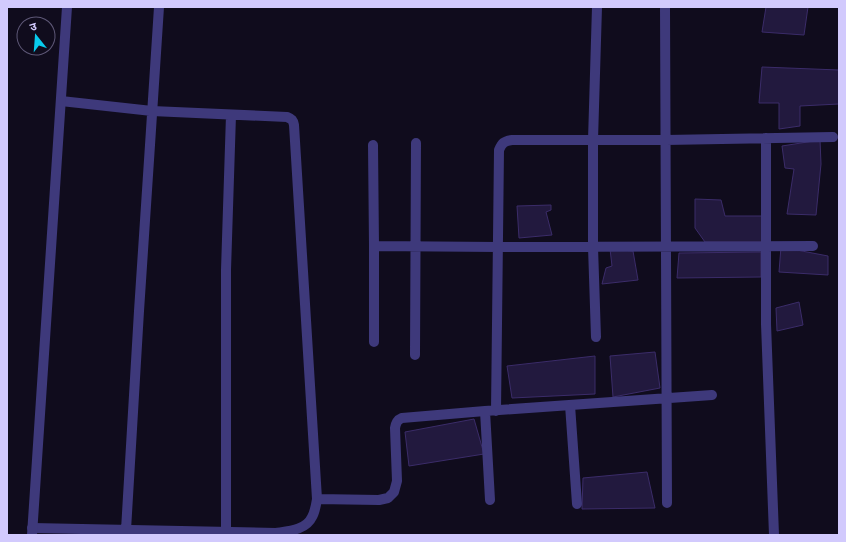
<svg xmlns="http://www.w3.org/2000/svg" width="846" height="542" font-family="'Nunito Sans','Noto Sans Devanagari',sans-serif">
<style>
.building{fill:#22193e;stroke:#3b2c69}
.lines{fill:none;stroke-linecap:round;stroke-linejoin:round}
.minor{stroke:#3e397b;stroke-width:10}
.tertiary{stroke:#3e397b;stroke-width:10}
</style>
<rect width="100%" height="100%" fill="#100c1d"/>
<path class="building" d="M766,7h42l-4,28 -42,-3z
M762,67l77,3v34l-39,2v20l-21,3v-26h-20z
M820,140l1,24 -5,51 -29,-1 7,-45 -9,-1 -3,-22z
M695,199l26,1 4,16h41l-2,26h-59l-10,-14z
M551,205v5l-5,2 6,23 -33,3 -2,-32z
M781,247l47,9v19l-49,-3z
M610,249l23,2 5,29 -36,4 4,-16 6,-2z
M761,252v25l-84,1 2,-25z
M799,302l4,23 -26,6 -1,-23z
M655,352l5,36 -47,9 -3,-41z
M595,356v38l-83,4 -5,-32z
M474,419l10,35 -75,12 -4,-34z
M647,472l8,36 -73,1 1,-31z"/>
<g class="lines">
<path class="minor" d="M665,7l2,496
M766,138v186l8,211
M373,145l1,101v96
M374,246l124,1 315,-1
M596,337l-3,-90v-107l4,-133
M415,355l1,-212
M570,405l7,99
M485,411l5,89
M496,411l3,-261c3,-7 5,-9 13,-10h154l167,-3
M317,499l62,1 9,-2 6,-6 3,-11 -2,-53c1,-5 2,-8 7,-10l83,-7 227,-16
M32,528l244,5c13,-2 30,-3 36,-16 3,-5 4,-12 5,-18l-23,-374c-1,-5 -2,-6 -7,-8l-135,-6 -91,-10
M126,530l13,-219 11,-166 9,-138
M226,532v-262l5,-155"/>
<path class="tertiary" d="M32,535l35,-528"/>
</g>
<rect width="846" height="542" fill="none" stroke="#d2cafd" stroke-width="16"/>
<g transform="translate(36 36) rotate(343)"><circle r="19" fill="#100c1d" stroke="#5e5877"/>
<path d="M0-3L7 15L0 10L-7 15Z" fill="#08cbec"/>
<text y="-6" font-size="11" font-weight="bold" text-anchor="middle" fill="#d2cafd">उ</text>
</g>
</svg>
